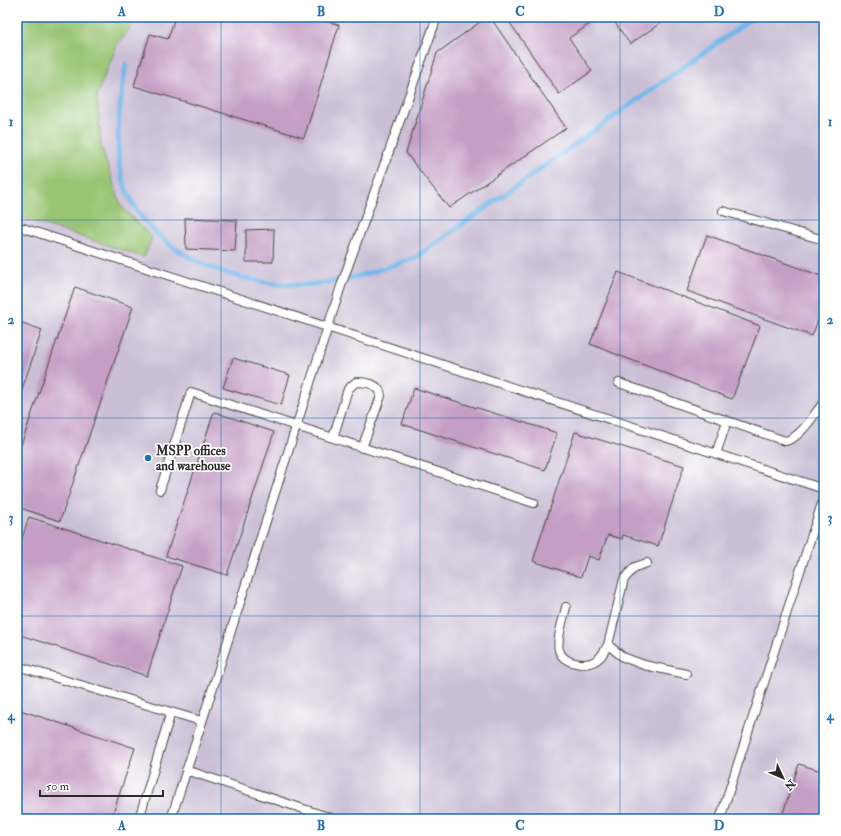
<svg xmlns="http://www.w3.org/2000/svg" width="841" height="836" font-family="'IM FELL Double Pica',serif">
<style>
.industrial{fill:#cbbfd5}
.green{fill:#99c573;stroke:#62784f}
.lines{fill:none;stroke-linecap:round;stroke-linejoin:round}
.stream{stroke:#73b8ea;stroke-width:5}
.building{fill:#c49ec5}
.service-casing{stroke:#494743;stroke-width:10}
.service{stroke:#fff;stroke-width:8}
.grid{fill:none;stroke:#1f6fb2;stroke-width:1;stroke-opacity:0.55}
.poi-dot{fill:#1f6fb2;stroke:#fff;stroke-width:1.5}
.labels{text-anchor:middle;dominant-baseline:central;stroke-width:3.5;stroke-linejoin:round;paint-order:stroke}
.poi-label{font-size:13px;font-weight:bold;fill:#2b2b2b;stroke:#fff;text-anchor:start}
.neatline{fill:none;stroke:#1f6fb2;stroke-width:1.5}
.grid-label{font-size:13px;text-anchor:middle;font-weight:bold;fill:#1f6fb2}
</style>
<rect width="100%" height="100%" fill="#fff"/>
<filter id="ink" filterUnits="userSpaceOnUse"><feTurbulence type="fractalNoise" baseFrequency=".025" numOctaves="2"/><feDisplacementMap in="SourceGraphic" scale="8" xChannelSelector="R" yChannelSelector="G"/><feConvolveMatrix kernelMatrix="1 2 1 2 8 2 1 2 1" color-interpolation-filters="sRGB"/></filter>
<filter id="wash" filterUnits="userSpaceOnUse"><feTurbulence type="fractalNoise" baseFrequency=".012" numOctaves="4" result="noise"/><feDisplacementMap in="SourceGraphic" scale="16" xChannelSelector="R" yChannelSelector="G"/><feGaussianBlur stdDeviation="0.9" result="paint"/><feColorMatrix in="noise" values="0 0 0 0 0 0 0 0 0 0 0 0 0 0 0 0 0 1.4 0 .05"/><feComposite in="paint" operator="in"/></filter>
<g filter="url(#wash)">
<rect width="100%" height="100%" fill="#f1e3c8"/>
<path class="industrial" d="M138,17h686v802h-807v-603l127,41 8,-19 -31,-32 -20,-60 -4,-51 20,-50z"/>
<path class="green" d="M17,17h121l-21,28 -20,50 4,51 20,60 31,32 -8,19 -127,-41z"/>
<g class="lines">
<path class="stream" d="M126,64c-5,34 -11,67 -6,102 12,79 103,117 174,119 41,1 82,-14 121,-27l339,-241"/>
</g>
<g id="blocks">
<path class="building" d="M175,17h138l26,8 -35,113 -170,-52 16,-52 18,5z
M487,17h3l76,111 -117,80 -43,-55 31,-100z
M506,17h94l-31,21 23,33 -33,23z
M611,17h48l3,5 -32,22z
M185,218l52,2 -2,31 -49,-2z
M274,229l-1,33h-27v-32z
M707,235l117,42v27l-12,32 -125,-45z
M618,272l142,54 -28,73 -142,-55z
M75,287l58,20 -73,214 -43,-14v-50z
M17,321l25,9 -25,74z
M233,358l57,17 -9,30 -58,-17z
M414,388l143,45 -12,37 -143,-46z
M214,412l60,20 -47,143 -61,-19z
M575,432l109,34 -26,80 -35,-11 -1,4 -14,-4 -9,25 -11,-4 -7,21 -48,-16z
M29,517l153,49 -35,110 -130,-42v-80z
M17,709l118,39 -24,71h-94z
M799,764l25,8v47h-43z"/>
</g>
</g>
<g filter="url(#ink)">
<use href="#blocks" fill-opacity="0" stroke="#494743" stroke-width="1"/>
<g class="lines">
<defs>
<path id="service" d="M723,211l101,29
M17,226l807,263
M619,383l166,58c16,-3 29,-27 39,-39
M333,438l15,-49 8,-7c11,0 24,2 25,14l-19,52
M716,454l11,-33
M160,490l31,-98 343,111
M647,563l-12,4 -11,12 -16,66 15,12 21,8 42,9
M566,607c-2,10 -10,33 -7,43 4,15 30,18 40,8 4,-3 6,-9 9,-13
M17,666l184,55
M186,770l148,49
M139,819l32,-107
M171,819l170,-533 96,-269
M720,819l104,-322"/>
</defs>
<use href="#service" class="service-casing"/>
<use href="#service" class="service"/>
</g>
</g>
<path class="grid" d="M221,17v802M420,17v802M620,17v802M17,220h807M17,418h807M17,616h807"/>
<circle class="poi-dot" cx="148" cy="458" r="4"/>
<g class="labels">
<g class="poi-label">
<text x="156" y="451">MSPP offices<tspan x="156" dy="15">and warehouse</tspan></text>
</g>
</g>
<rect width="841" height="836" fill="none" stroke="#fff" stroke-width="44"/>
<g transform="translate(783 778) rotate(134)" stroke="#ffffff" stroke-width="3" paint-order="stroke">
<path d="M0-3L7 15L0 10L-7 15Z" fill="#2b2b2b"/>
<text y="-6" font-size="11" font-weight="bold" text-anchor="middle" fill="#2b2b2b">N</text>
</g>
<path d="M40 790v6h123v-6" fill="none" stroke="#2b2b2b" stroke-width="2"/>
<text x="46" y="790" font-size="12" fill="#2b2b2b" stroke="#ffffff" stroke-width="3" paint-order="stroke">50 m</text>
<rect x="22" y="22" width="797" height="792" class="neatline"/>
<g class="grid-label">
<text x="122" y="16">A</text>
<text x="321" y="16">B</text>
<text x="520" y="16">C</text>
<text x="719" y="16">D</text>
<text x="11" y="126">1</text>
<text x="830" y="126">1</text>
<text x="11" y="324">2</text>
<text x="830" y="324">2</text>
<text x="11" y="522">3</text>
<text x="830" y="522">3</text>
<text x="11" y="720">4</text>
<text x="830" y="720">4</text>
<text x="122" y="830">A</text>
<text x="321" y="830">B</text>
<text x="520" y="830">C</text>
<text x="719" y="830">D</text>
</g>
</svg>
